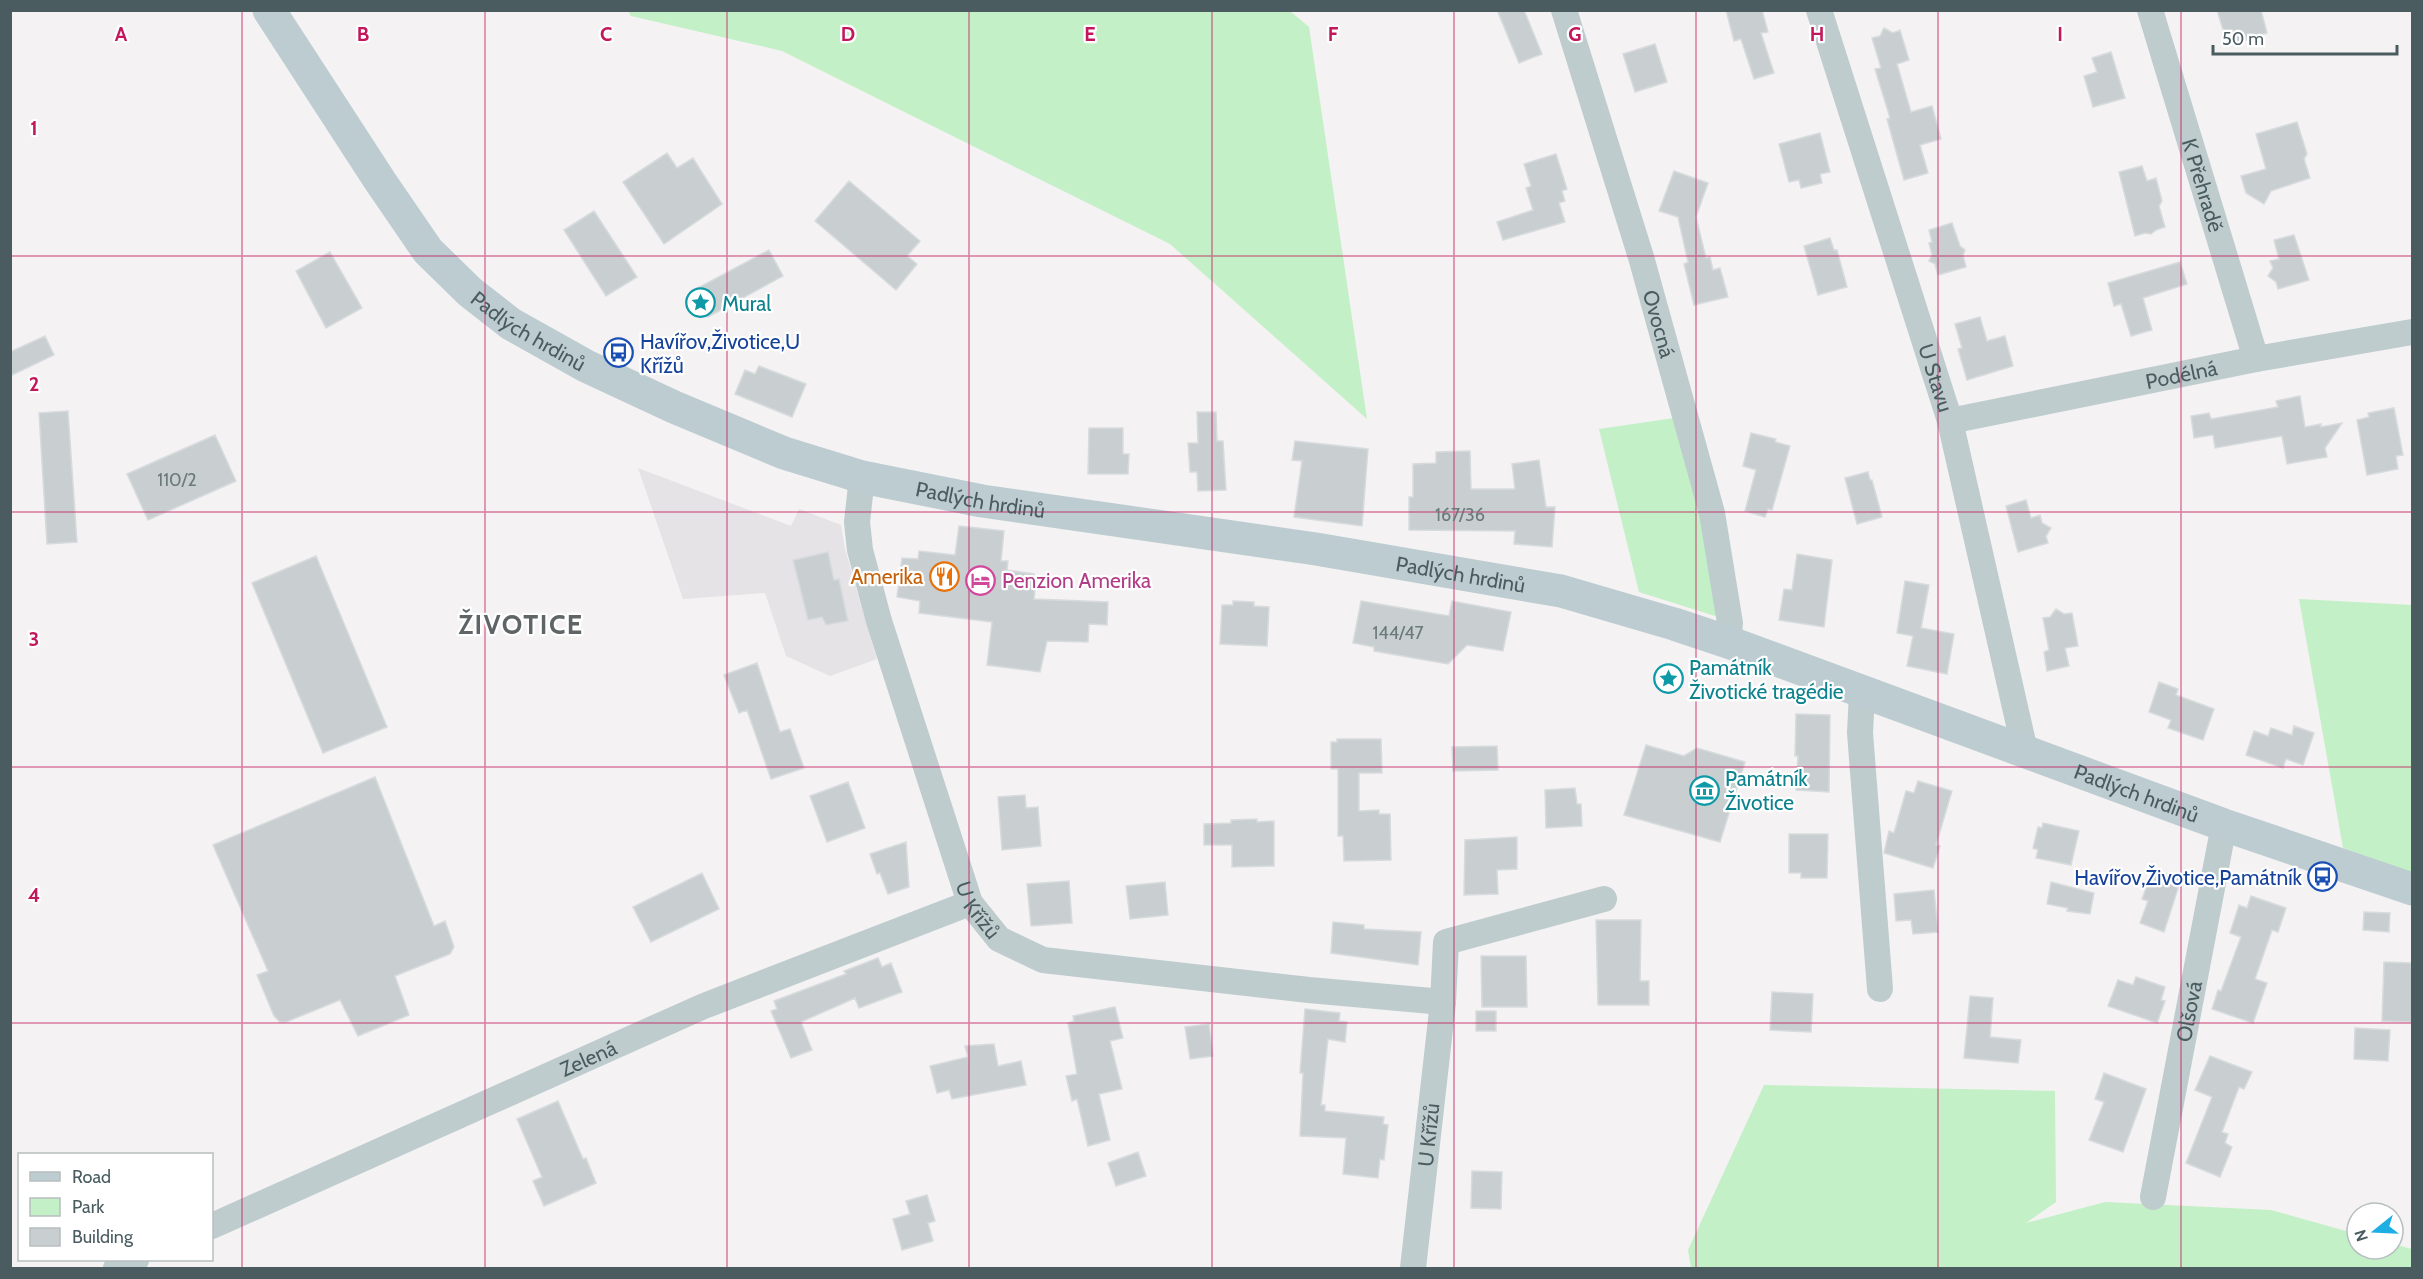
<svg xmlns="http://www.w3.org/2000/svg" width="2423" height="1279" font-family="Cabin,sans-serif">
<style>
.education{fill:#e5e3e5}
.green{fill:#c3f0c7}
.building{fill:#c9cfd1;stroke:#d7dbdd;stroke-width:1.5}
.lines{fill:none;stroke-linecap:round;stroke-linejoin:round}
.street{stroke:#beccce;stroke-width:26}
.secondary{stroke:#bcccd0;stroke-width:33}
.grid{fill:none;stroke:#c2185b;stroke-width:1.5;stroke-opacity:0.55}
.labels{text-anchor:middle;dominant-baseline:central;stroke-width:4.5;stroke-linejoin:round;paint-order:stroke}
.number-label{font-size:18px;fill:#6a797c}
.street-label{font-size:21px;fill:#4a5c60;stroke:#fff}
.culture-label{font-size:21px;fill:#0d838f;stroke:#fff;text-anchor:start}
.transit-label{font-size:21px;fill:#164399;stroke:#fff;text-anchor:start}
.food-label{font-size:21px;fill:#c56008;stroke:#fff;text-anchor:end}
.hotel-label{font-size:21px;fill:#b23c85;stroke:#fff;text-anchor:start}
.district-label{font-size:27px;font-weight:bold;letter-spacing:1.5px;fill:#5f6567;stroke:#fff}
.grid-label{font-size:20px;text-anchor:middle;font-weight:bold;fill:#c2185b;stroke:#fff;stroke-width:4.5;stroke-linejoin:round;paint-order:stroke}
</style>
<rect width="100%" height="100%" fill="#f4f2f3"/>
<path class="education" d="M638,468l153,58 8,-17 42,16 4,24 32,110 -47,17 -44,-20 -21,-63 -82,6z"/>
<path class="green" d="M628,11h662l19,16 58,392 -197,-175 -388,-193 -151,-35z
M1681,417l40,193 -6,6 -76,-24 -40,-163z
M2299,599l113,6v268l-69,-25z
M1764,1085l291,6 1,111 -30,21 79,-21 166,8 86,24v15h36v-5l19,5v19h-721l-3,-18z"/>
<path class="building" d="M1497,10h27l18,44 -23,9z
M1726,10h36l6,22 -7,1 13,40 -20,6 -13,-40 -7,2z
M2217,10h44l6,23 -34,11 -7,-4z
M1884,28l9,5 7,-3 9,30 -12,4 14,48 21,-6 9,33 -21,6 8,28 -24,7 -17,-61 3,-1 -15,-49 6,-1 -9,-30 8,-2z
M1655,44l12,38 -32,10 -12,-38z
M2111,52l14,46 -32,9 -9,-31 13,-4 -5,-14z
M2297,122l10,32 -3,5 6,19 -39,13 -7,13 -18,-11 -5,-17 25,-7 -10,-35z
M1820,133l10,39 -10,2 2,9 -21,5 -2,-8 -10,2 -10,-38z
M667,153l10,15 16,-10 29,46 -58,40 -41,-62z
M1556,154l11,35 -5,2 3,10 -6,2 6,19 -62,18 -6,-18 36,-12 -7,-22 5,-2 -7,-22z
M2142,166l5,15 9,-3 6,23 -3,5 6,21 -9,3 -5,4 -6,-1 -10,3 -16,-64z
M1674,171l34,12 -12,34 10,41 4,-1 3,13 7,-2 8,29 -34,8 -10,-41 4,-2 -10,-45 -19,-6z
M849,181l71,60 -13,15 10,8 -21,26 -81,-69z
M594,211l43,66 -31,19 -42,-66z
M1952,223l8,23 5,4 -2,5 3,12 -28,8 -3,-11 -6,-3 3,-6 -3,-12 3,-1 -3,-12z
M2294,235l15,45 -31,9 -2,-7 -8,-6 5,-8 -3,-7 9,-2 -5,-19z
M1830,238l4,12h3l10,37 -29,8 -14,-49z
M769,250l14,26 -75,41 -14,-27z
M330,252l32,56 -36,20 -30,-57z
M2180,262l7,22 -44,14 9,32 -21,6 -10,-32 -7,2 -6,-23z
M1980,317l7,24 18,-5 8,30 -46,14 -9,-31 4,-1 -7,-24z
M45,336l9,19 -44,21v-24z
M759,366l47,18 -14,33 -57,-23 10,-24 10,4z
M2300,396l5,31 16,-3v3l21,-4 -17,25 2,9 -40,7 -5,-28 -67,12 -2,-13 -19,3 -3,-22 18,-3 2,6 67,-12 -2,-6z
M2394,408l9,47 -7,1 2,13 -31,6 -10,-55 12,-3 -1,-4z
M68,411l9,131 -30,2 -8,-131z
M1197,412h19l1,29h6l3,49 -28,1 -1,-19h-7l-2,-29h10z
M1089,428h34v26h6l-1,20h-40z
M1751,433l25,6 -1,3 15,4 -18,64 -4,-1 -3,8 -20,-6 11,-41 -13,-4z
M215,435l21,46 -88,39 -21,-46z
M1295,441l73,8 -6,77 -68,-9 8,-56 -10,-1z
M1470,451l1,38h44l-3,-25 27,-4 7,47h9l-3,40 -38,-3 1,-13 -106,-1v-33h4v-33l23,-1v-11z
M1868,472l2,8h2l10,37 -25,7 -12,-46z
M2026,500l5,18 9,-3 2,8 9,5 -5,8 2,7 -30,9 -12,-46z
M959,526l45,5 -3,30h7l-1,9 27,4 -2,15 3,1 -1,9 74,3 -1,23 -18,-1 -1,18 -41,-1 -7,31 -53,-7 5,-43 -73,-9 1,-12 -23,-4 5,-39 16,1 1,-8 36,4z
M828,552l6,28 5,-1 9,42 -22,4 -4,-8 -14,3 -15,-60z
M1797,554l35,6 -8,67 -45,-7 5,-31 8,1z
M316,556l71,171 -64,26 -71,-170z
M1905,581l24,4 -8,43 33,6 -7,40 -40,-8 6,-30 -16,-3z
M1233,601l21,1v4l15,1 -2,39 -47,-2 2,-39h11z
M1361,601l88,15 3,-15 59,11 -8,39 -36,-6 -19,19 -74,-13v-4l-21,-4z
M2056,609l8,5 8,-1 6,33 -13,2 4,18 -22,5 -3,-19 5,-2 -6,-32 7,-1z
M757,663l23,69 10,-3 14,39 -33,11 -24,-69 -8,3 -15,-38z
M2159,682l19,7 -2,6 38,14 -11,31 -35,-12 3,-8 -22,-8z
M1796,714l34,1 -1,77 -33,-2 2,-34h-3z
M2294,726l20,7 -11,32 -17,-6 -3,9 -37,-13 8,-24 14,5 3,-8 21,7z
M1337,739h44l1,34h-23v38l20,-1v4h11l1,46 -47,1 -1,-25h-5v-67h-7v-27h6z
M1646,745l38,11 13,-8 48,14 -25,80 -96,-27z
M1497,746l1,24 -45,1 -1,-24z
M375,777l59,149 11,-5 9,26 -4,7 -55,22 14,39 -51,21 -18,-36 -54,22h-6l-6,-6 -17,-41 11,-4 -55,-126z
M1918,781l34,10 -16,54 4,1 -7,22 -49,-15 5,-22 5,2 12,-42 8,2z
M848,782l17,46 -38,14 -17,-46z
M1575,788l2,16h4l1,22 -36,2 -1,-38z
M1025,795l1,13 12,-1 3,39 -39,4 -4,-53z
M1257,819v3l17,-1v45l-42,1v-22h-28v-21l27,-1v-3z
M2043,823l36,8 -8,34 -35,-7 2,-8 -5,-2 5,-21 4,1z
M1789,834h39l-1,44h-26v-5h-12z
M1517,837v32l-20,1 1,24 -34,1 1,-55z
M906,842l3,45 -21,7 -8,-21 -3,1 -7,-20z
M2153,869l28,10 -17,53 -24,-9 8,-22 -6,-2z
M702,873l17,36 -68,33 -18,-35z
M1069,881l3,42 -41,3 -4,-42z
M1165,882l3,33 -38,4 -4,-33z
M2051,882l43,11 -4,21 -23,-3 1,-3 -21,-4z
M1934,890l4,42 -25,2 -2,-14 -15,1 -2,-27z
M2251,896l35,12 -8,24 -6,-2 -17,49 12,4 -14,40 -41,-14 6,-19 3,1 20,-54 -11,-4 9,-28 8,3z
M2364,912l26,1 -1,19 -26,-2z
M1596,920h45l-1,61h9v24h-51z
M1333,922l31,3v4l57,3 -3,33 -87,-12z
M1481,956h45l1,51h-45z
M878,958l4,9 9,-4 11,29 -43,16 -4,-10 -54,24 11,28 -21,8 -20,-47 6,-2 -3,-8 72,-27 -2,-3z
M2384,962l28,1v59l-30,-1z
M2136,977l29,10 -4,13 4,1 -8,22 -49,-17 10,-26 15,5z
M1772,992l41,2 -2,38 -41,-2z
M1970,996l23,2 -3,39 31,3 -3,23 -54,-5z
M1115,1007l8,31 -13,3 12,48 -23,5 11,46 -22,6 -11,-47 -5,2 -6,-25 11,-2 -9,-51 6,-2 -1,-5z
M1305,1009l35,4 -1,8 8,1 -2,20 -17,-3 -7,66h4v6l59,6 -1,7 5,1 -4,35 -4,-1 -2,19 -35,-4 3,-36 -46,-2 3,-63h-3z
M1476,1011h20v20h-20z
M1209,1024l4,32 -23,3 -5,-32z
M2355,1028l35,2 -2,31 -34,-2z
M994,1044l4,22 23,-5 5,24 -74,14 -3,-9 -12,3 -7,-27 38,-9 -3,-11z
M2210,1056l42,16 -8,17 -5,-2 -17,45 6,2 -3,9 7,4 -12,30 -34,-14 26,-66 -17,-7z
M2104,1073l42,16 -23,63 -34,-12 15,-38 -9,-3z
M558,1101l25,58 3,-1 10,25 -52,23 -11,-25 9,-4 -25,-58z
M1138,1152l8,24 -30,10 -8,-23z
M1472,1171l30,1 -1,37 -30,-1z
M927,1195l8,26 -7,2 5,18 -31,9 -9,-31 17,-5 -4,-13z"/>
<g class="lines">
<g class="street">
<path id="s1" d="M1564,10l77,247 71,256 18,110 -2,19"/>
<path id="s2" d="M1819,10l131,411 75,330"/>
<path id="s3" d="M2150,10l106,349"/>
<path id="s4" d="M1950,421l306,-62 156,-27"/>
<path id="s5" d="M862,477l-5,45 3,28 19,71 91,282 29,36 44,21 266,30 134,12"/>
<path d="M1862,693l-2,40 20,256"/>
<path id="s6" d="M2153,1197l71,-372"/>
<path id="s7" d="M212,1226l492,-220 266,-103"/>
<path d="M116,1268l20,-8"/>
<path id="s8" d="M1413,1268l30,-266 3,-60 158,-43"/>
</g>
<path class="secondary" id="s9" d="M269,10l111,171 48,70 42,41 41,32 75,42 88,41 110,46 78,24 120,24 334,48 245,42 113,33 54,18 496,183 188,64"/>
</g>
<path class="grid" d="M242,10v1258M485,10v1258M727,10v1258M969,10v1258M1212,10v1258M1454,10v1258M1696,10v1258M1938,10v1258M2181,10v1258M10,256h2402M10,512h2402M10,767h2402M10,1023h2402"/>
<defs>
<symbol id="sight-ring" viewBox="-11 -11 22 22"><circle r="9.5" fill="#fff" stroke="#0f9aa8" stroke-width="1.5"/><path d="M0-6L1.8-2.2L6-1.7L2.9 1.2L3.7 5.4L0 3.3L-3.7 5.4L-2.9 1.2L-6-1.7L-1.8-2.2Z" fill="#0f9aa8"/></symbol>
<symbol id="bus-ring" viewBox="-11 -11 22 22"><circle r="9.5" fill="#fff" stroke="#1a4fb4" stroke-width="1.5"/><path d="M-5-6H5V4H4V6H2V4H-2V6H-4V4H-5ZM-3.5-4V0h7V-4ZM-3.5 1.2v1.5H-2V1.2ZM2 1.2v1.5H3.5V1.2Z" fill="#1a4fb4"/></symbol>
<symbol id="restaurant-ring" viewBox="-11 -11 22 22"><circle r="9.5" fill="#fff" stroke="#e8710a" stroke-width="1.5"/><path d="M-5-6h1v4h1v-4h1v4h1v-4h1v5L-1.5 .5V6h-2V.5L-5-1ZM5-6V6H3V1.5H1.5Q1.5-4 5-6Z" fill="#e8710a"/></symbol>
<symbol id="hotel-ring" viewBox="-11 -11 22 22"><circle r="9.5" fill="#fff" stroke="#d1479c" stroke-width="1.5"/><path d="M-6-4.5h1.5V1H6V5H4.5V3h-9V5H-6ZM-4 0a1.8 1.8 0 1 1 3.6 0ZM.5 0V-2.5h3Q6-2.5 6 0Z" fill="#d1479c"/></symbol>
<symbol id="museum-ring" viewBox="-11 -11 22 22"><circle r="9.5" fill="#fff" stroke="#0f9aa8" stroke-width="1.5"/><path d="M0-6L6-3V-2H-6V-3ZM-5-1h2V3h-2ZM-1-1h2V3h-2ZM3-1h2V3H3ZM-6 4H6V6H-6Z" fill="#0f9aa8"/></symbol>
</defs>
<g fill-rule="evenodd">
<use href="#sight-ring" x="684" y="286" width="33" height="33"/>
<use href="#bus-ring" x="602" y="336" width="33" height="33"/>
<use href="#restaurant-ring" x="928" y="560" width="33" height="33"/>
<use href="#hotel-ring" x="964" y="564" width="33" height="33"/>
<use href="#sight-ring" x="1652" y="662" width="33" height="33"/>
<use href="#museum-ring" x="1688" y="774" width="33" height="33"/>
<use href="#bus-ring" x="2306" y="860" width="33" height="33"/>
</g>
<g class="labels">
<g class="number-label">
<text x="177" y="480">110/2</text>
<text x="1460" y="515">167/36</text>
<text x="1398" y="633">144/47</text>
</g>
<g class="street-label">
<text stroke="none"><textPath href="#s3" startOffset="183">K Přehradě</textPath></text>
<text stroke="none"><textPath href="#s1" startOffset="328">Ovocná</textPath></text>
<text stroke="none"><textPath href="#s9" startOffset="418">Padlých hrdinů</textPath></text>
<text stroke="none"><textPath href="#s4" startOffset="236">Podélná</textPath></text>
<text stroke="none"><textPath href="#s2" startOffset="386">U Stavu</textPath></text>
<text stroke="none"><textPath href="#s9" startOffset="904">Padlých hrdinů</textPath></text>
<text stroke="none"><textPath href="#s9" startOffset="1390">Padlých hrdinů</textPath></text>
<text stroke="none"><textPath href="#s9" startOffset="2102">Padlých hrdinů</textPath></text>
<text stroke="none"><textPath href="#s5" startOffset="453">U Křížů</textPath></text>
<text stroke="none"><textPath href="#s6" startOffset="189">Olšová</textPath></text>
<text stroke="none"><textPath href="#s7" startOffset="412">Zelená</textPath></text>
<text stroke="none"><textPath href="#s8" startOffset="134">U Křížů</textPath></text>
</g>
<g class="culture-label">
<text x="722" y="303">Mural</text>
<text x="1689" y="667">Památník<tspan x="1689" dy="24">Životické tragédie</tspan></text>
<text x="1725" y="778">Památník<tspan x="1725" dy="24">Životice</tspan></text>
</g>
<g class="transit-label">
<text x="640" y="341">Havířov,Životice,U<tspan x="640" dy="24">Křížů</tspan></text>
<text x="2302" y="877" text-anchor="end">Havířov,Životice,Památník</text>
</g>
<g class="food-label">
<text x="923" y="576">Amerika</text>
</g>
<g class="hotel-label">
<text x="1002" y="580">Penzion Amerika</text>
</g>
<g class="district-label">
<text x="521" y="624">ŽIVOTICE</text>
</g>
</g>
<g class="grid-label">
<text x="121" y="41">A</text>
<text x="363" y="41">B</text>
<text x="606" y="41">C</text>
<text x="848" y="41">D</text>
<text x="1090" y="41">E</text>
<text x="1333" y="41">F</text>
<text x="1575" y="41">G</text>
<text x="1817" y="41">H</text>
<text x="2060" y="41">I</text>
<text x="34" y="135">1</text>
<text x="34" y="391">2</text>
<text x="34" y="646">3</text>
<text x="34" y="902">4</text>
</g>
<rect width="2423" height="1279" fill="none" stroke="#4a5c60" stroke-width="24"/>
<rect x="18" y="1153" width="195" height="108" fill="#ffffff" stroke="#b7bebf" stroke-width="1.5"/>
<rect x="30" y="1172" width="30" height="9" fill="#bcccd0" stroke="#b7bebf" stroke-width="1.5"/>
<text x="72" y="1183" font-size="18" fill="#4a5c60">Road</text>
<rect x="30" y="1198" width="30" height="18" fill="#c3f0c7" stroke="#b7bebf" stroke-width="1.5"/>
<text x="72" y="1213" font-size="18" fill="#4a5c60">Park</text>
<rect x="30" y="1228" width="30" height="18" fill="#c9cfd1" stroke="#b7bebf" stroke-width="1.5"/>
<text x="72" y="1243" font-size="18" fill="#4a5c60">Building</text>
<g transform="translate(2375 1231) rotate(252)"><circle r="28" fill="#ffffff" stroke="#b7bebf" stroke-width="1.5"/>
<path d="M0-4.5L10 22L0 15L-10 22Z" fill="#1eaee3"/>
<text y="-9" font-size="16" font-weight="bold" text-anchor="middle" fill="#4a5c60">N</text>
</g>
<path d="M2213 45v9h184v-9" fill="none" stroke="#4a5c60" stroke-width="3"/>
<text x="2222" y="45" font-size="18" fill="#4a5c60" stroke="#ffffff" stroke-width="4.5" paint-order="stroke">50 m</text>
</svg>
